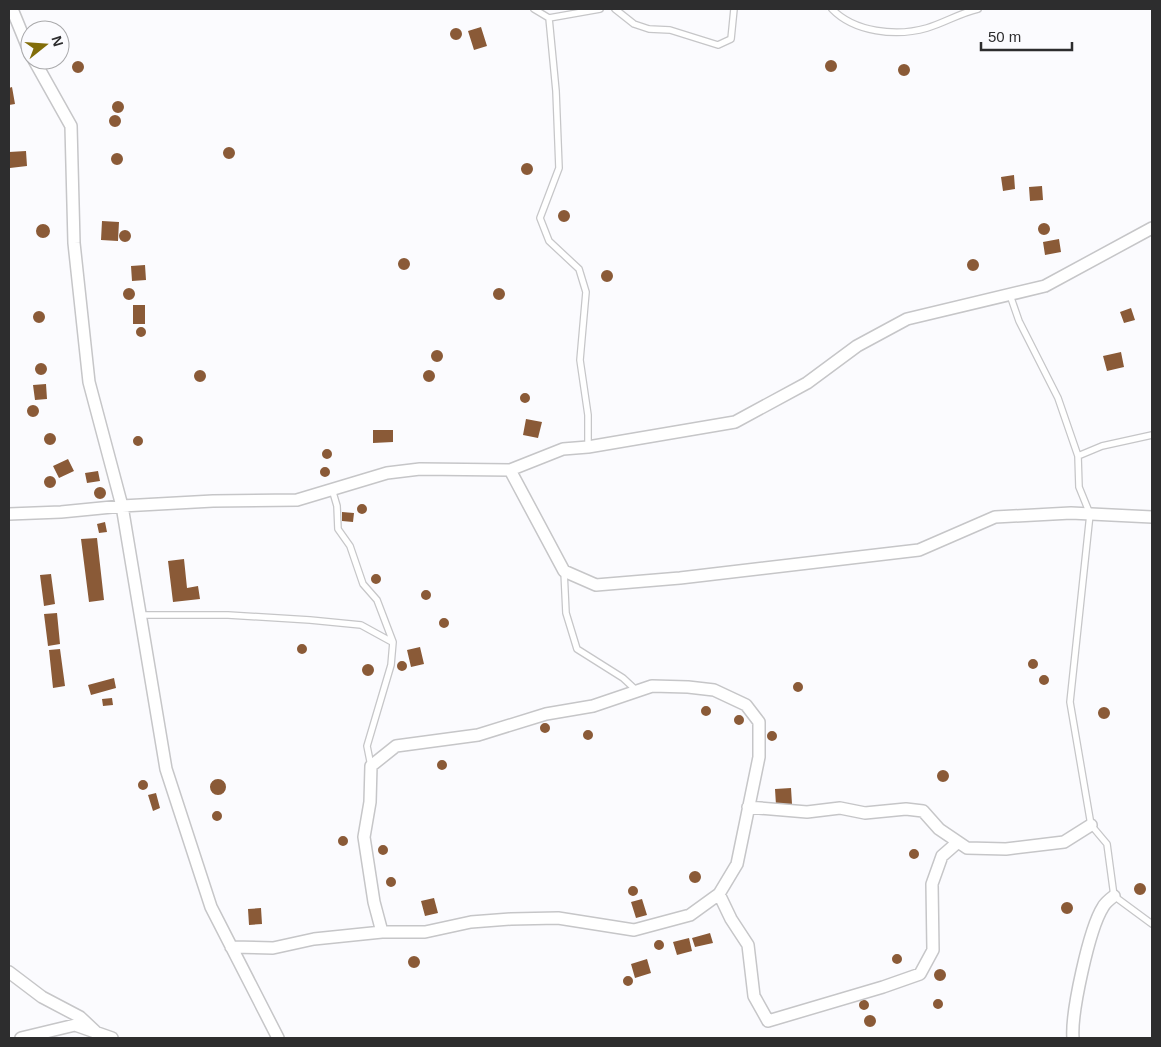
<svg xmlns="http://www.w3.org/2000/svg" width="1161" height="1047" font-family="Helvetica,sans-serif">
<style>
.building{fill:#8a5a37}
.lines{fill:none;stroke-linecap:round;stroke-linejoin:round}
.service-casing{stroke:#c6c6c8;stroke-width:8}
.minor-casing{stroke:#c6c6c8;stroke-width:14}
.service{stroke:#fff;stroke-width:5.5}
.minor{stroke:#fff;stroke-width:11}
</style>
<rect width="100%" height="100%" fill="#fbfbfe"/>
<path class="building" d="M481,27l6,19 -13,4 -6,-19z
M450 34a6 6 0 1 1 12 0a6 6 0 1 1-12 0Z
M825 66a6 6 0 1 1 12 0a6 6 0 1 1-12 0Z
M72 67a6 6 0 1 1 12 0a6 6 0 1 1-12 0Z
M898 70a6 6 0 1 1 12 0a6 6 0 1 1-12 0Z
M12,87l3,17 -6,1v-17z
M112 107a6 6 0 1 1 12 0a6 6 0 1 1-12 0Z
M109 121a6 6 0 1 1 12 0a6 6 0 1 1-12 0Z
M223 153a6 6 0 1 1 12 0a6 6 0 1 1-12 0Z
M26,151l1,15 -17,2 -1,-16z
M111 159a6 6 0 1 1 12 0a6 6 0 1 1-12 0Z
M521 169a6 6 0 1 1 12 0a6 6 0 1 1-12 0Z
M1014,175l1,14 -12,2 -2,-14z
M1042,186l1,14 -13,1 -1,-14z
M558 216a6 6 0 1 1 12 0a6 6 0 1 1-12 0Z
M102,221l17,1 -1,19 -17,-1z
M1038 229a6 6 0 1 1 12 0a6 6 0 1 1-12 0Z
M36 231a7 7 0 1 1 14 0a7 7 0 1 1-14 0Z
M119 236a6 6 0 1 1 12 0a6 6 0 1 1-12 0Z
M1059,239l2,13 -16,3 -2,-13z
M398 264a6 6 0 1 1 12 0a6 6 0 1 1-12 0Z
M967 265a6 6 0 1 1 12 0a6 6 0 1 1-12 0Z
M145,265l1,15 -14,1 -1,-15z
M601 276a6 6 0 1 1 12 0a6 6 0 1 1-12 0Z
M123 294a6 6 0 1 1 12 0a6 6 0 1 1-12 0Z
M493 294a6 6 0 1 1 12 0a6 6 0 1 1-12 0Z
M133,305h12v19h-12z
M1131,308l4,12 -11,3 -4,-11z
M33 317a6 6 0 1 1 12 0a6 6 0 1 1-12 0Z
M136 332a5 5 0 1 1 10 0a5 5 0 1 1-10 0Z
M431 356a6 6 0 1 1 12 0a6 6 0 1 1-12 0Z
M1121,352l3,15 -17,4 -4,-15z
M35 369a6 6 0 1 1 12 0a6 6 0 1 1-12 0Z
M194 376a6 6 0 1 1 12 0a6 6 0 1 1-12 0Z
M423 376a6 6 0 1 1 12 0a6 6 0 1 1-12 0Z
M46,384l1,15 -12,1 -2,-15z
M520 398a5 5 0 1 1 10 0a5 5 0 1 1-10 0Z
M27 411a6 6 0 1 1 12 0a6 6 0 1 1-12 0Z
M526,419l16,3 -4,16 -15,-3z
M373,430h20v12l-20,1z
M44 439a6 6 0 1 1 12 0a6 6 0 1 1-12 0Z
M133 441a5 5 0 1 1 10 0a5 5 0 1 1-10 0Z
M322 454a5 5 0 1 1 10 0a5 5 0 1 1-10 0Z
M68,459l6,12 -15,7 -6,-12z
M320 472a5 5 0 1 1 10 0a5 5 0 1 1-10 0Z
M98,471l2,10 -13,2 -2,-10z
M44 482a6 6 0 1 1 12 0a6 6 0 1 1-12 0Z
M94 493a6 6 0 1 1 12 0a6 6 0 1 1-12 0Z
M357 509a5 5 0 1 1 10 0a5 5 0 1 1-10 0Z
M342,512l12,1 -1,9 -11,-1z
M105,522l2,10 -8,1 -2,-9z
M97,538l7,62 -15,2 -8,-63z
M184,559l3,29 11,-2 2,13 -27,3 -5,-41z
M51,574l4,30 -11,2 -4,-31z
M371 579a5 5 0 1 1 10 0a5 5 0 1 1-10 0Z
M421 595a5 5 0 1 1 10 0a5 5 0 1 1-10 0Z
M57,613l3,31 -12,2 -4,-32z
M439 623a5 5 0 1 1 10 0a5 5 0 1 1-10 0Z
M297 649a5 5 0 1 1 10 0a5 5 0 1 1-10 0Z
M420,647l4,17 -13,3 -4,-17z
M60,649l5,37 -12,2 -4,-38z
M1028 664a5 5 0 1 1 10 0a5 5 0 1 1-10 0Z
M397 666a5 5 0 1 1 10 0a5 5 0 1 1-10 0Z
M362 670a6 6 0 1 1 12 0a6 6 0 1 1-12 0Z
M1039 680a5 5 0 1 1 10 0a5 5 0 1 1-10 0Z
M114,678l2,10 -25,7 -3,-10z
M793 687a5 5 0 1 1 10 0a5 5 0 1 1-10 0Z
M112,698l1,7 -10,1 -1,-7z
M701 711a5 5 0 1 1 10 0a5 5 0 1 1-10 0Z
M1098 713a6 6 0 1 1 12 0a6 6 0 1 1-12 0Z
M734 720a5 5 0 1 1 10 0a5 5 0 1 1-10 0Z
M540 728a5 5 0 1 1 10 0a5 5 0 1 1-10 0Z
M583 735a5 5 0 1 1 10 0a5 5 0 1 1-10 0Z
M767 736a5 5 0 1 1 10 0a5 5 0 1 1-10 0Z
M437 765a5 5 0 1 1 10 0a5 5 0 1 1-10 0Z
M937 776a6 6 0 1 1 12 0a6 6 0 1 1-12 0Z
M210 787a8 8 0 1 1 16 0a8 8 0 1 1-16 0Z
M138 785a5 5 0 1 1 10 0a5 5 0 1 1-10 0Z
M791,788l1,16 -16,1 -1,-16z
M156,793l4,15 -7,3 -5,-16z
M212 816a5 5 0 1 1 10 0a5 5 0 1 1-10 0Z
M338 841a5 5 0 1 1 10 0a5 5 0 1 1-10 0Z
M378 850a5 5 0 1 1 10 0a5 5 0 1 1-10 0Z
M909 854a5 5 0 1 1 10 0a5 5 0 1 1-10 0Z
M689 877a6 6 0 1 1 12 0a6 6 0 1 1-12 0Z
M386 882a5 5 0 1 1 10 0a5 5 0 1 1-10 0Z
M1134 889a6 6 0 1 1 12 0a6 6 0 1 1-12 0Z
M628 891a5 5 0 1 1 10 0a5 5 0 1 1-10 0Z
M434,898l4,15 -13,3 -4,-15z
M642,899l5,16 -11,3 -5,-16z
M1061 908a6 6 0 1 1 12 0a6 6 0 1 1-12 0Z
M261,908l1,16 -13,1 -1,-16z
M710,933l3,10 -18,4 -3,-9z
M689,938l3,13 -15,4 -4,-13z
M654 945a5 5 0 1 1 10 0a5 5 0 1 1-10 0Z
M892 959a5 5 0 1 1 10 0a5 5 0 1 1-10 0Z
M408 962a6 6 0 1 1 12 0a6 6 0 1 1-12 0Z
M647,959l4,14 -16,5 -4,-14z
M934 975a6 6 0 1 1 12 0a6 6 0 1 1-12 0Z
M623 981a5 5 0 1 1 10 0a5 5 0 1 1-10 0Z
M933 1004a5 5 0 1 1 10 0a5 5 0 1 1-10 0Z
M859 1005a5 5 0 1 1 10 0a5 5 0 1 1-10 0Z
M864 1021a6 6 0 1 1 12 0a6 6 0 1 1-12 0Z"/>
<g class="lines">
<defs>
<path id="service" d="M534,9l15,9 51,-9
M615,9l19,15 15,5 21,1 48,15 13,-6 3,-30
M832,9c22,23 64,28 95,19 17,-5 33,-15 51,-19
M549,18l7,73 3,77 -19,50 9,23 30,28 7,23 -6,68 8,55v32
M1010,295l9,26 39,77 20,58 1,31 11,27 -20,188 21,123 16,19 7,52 38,28
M1078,456l24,-10 50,-11
M332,489l5,17 1,23 12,17 13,38 14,16 16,42 -2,23 -24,81 4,20
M564,571l2,42 11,36 46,29 14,13
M139,615h89l82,5 51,5 31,17"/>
<path id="minor" d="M12,9l18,44
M34,60l37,66 3,117 15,139 33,124 44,263 45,138 67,131
M510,470l54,101 32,14 84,-7 239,-28 76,-33 76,-4 81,4
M9,514l52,-2 61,-6 91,-5 84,-1 90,-27 33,-4 90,1 53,-21 25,-2 147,-25 72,-39 50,-37 50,-27 138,-33 107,-58
M748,807l59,5 33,-4 25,5 41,-4 17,2 16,18 28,19 39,1 58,-7 27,-17
M719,894l12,25 17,26 6,51 14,25 115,-34 37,-13 13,-24 -1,-66 10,-28 16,-14
M231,947l42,1 41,-9 68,-7h43l46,-10 40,-3 47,-1 76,12 56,-15 29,-21 18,-30 22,-107v-35l-13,-17 -32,-15 -26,-3 -36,-1 -59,20 -47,8 -68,21 -82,11 -25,20 -1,36 -6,35 10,65 8,30
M9,972l33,25 38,20 17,16
M21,1038l54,-13 37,13
M1073,1038c-2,-25 16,-109 30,-131 2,-4 7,-8 11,-11"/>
</defs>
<use href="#service" class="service-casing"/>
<use href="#minor" class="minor-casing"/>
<use href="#service" class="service"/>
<use href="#minor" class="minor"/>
</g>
<rect width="1161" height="1047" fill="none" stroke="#2d2d2e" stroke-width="20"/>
<g transform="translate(45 45) rotate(73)"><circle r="24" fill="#fbfbfe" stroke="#a9a9ab"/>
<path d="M0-4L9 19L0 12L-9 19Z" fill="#826d09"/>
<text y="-8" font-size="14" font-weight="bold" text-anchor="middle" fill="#2d2d2e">N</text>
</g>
<path d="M981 42v8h91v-8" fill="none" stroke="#2d2d2e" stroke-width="2.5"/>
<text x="988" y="42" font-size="15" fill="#2d2d2e" stroke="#fbfbfe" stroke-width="4" paint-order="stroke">50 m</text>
</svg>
